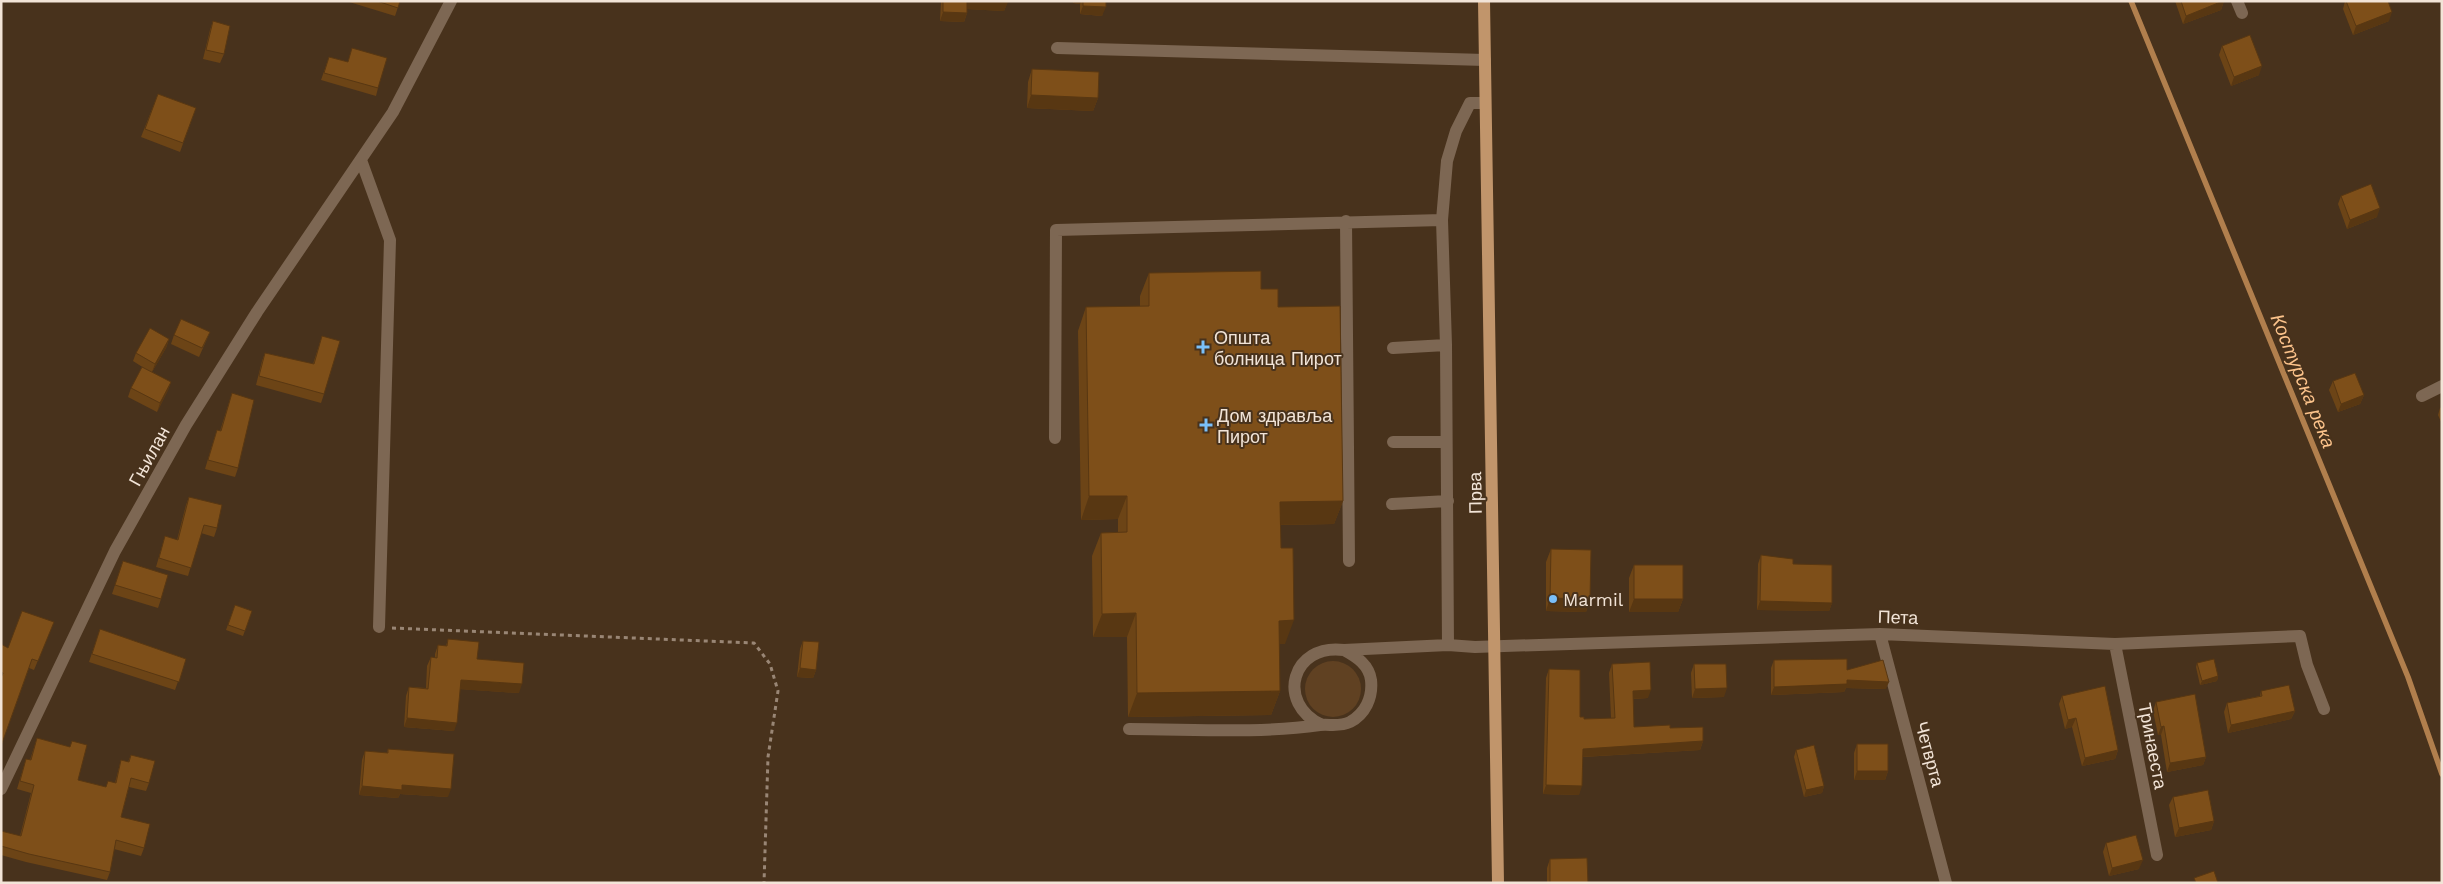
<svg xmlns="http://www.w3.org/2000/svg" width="2443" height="884" font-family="'Work Sans',sans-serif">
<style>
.green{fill:#604122}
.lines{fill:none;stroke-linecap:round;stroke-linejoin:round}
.stream{stroke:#b17f4d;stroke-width:5.5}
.path{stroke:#998675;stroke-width:3;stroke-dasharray:4 4;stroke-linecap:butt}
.minor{stroke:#7d6753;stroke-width:12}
.major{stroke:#c1956b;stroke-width:12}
.wall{fill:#6c4416}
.shaded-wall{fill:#583712}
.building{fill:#7e4f19;stroke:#583712}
.poi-dot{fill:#7abff8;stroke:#48321c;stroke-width:2}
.labels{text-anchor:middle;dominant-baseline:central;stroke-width:4;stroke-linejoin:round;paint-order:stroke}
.poi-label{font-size:18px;fill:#f2e4d7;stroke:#48321c;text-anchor:start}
.street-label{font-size:18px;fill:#f2e4d7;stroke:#48321c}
.water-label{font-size:19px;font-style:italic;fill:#fcc38b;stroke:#48321c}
</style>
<rect width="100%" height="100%" fill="#48321c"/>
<path class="green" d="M1305 689a28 28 0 1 1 56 0a28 28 0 1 1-56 0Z"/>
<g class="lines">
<path class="stream" d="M2131,1l277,676 34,97"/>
<path class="path" d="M392,628l362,15 16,21 8,27 -10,66 -4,126"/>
<path class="minor" d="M2237,1l5,12
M1057,48l428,12
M361,160l29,80 -11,387
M1346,221l3,340
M1393,348l53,-3
M2422,396l20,-10
M1055,438l1,-208 386,-10
M1393,442h53
M1392,504l56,-3
M1880,634l66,249
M2115,644l42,211
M1448,645l-2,-300 -4,-125 5,-59 9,-30 14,-28h15
M1322,725c-47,-22 -30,-82 22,-75l104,-5 27,2 405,-13 235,10 185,-8 7,29 17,44
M1129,729c63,0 128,5 191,-4 10,-1 20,2 30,-3 15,-8 23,-24 21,-42 -2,-15 -14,-23 -27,-30
M1,789l114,-238 71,-126 71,-113 136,-200 58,-111"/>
<path class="major" d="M1484,1l14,882"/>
</g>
<path class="wall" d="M346,1h54l-5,15z
M941,1h67l-4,10 -37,-2v4l-3,9 -24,-1z
M1073,1h33l-4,15 -22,-2v-10l-7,-1z
M2175,1h49l-3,9 -38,14z
M2345,1h43l1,20 -36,14 -10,-26z
M213,21l11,33 -4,9 -17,-4 7,-29z
M2222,46l37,29 -28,11 -12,-31z
M352,48l26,40 -2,8 -55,-16 8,-23 19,5z
M1032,69l66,29 -5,13 -66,-3 1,-26z
M158,94l38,14 -16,44 -39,-15z
M2341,196l36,21 -30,12 -9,-25z
M1149,273l112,16 17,18 65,194 -9,23 -54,1 5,119h-6l1,47 -9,24 -143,2 -1,-80h-34l-1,-81 9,-23 17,-1v-13l-37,1 -3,-189 8,-24h54v-11z
M210,332l-11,25 -28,-13 3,-9z
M322,336l2,58 -3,9 -65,-18 6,-24 3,-8 48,11z
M169,339l-3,9 -14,24 19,10 -3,8 -11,22 -29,-15 3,-9 13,-20 -11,-7 3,-8z
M2333,381l31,14 -4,9 -22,8 -9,-22z
M232,393l6,75 -3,9 -30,-8 9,-30 3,-9 3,1z
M2442,407v17l-4,-9 2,-7z
M189,497l28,31 -3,9 -13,-4 -13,43 -32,-9 9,-31 12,4 9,-35z
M1551,549l39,50 -4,13 -40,-1v-49z
M1761,555l32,9 39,39 -3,8 -72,-1 1,-46z
M123,561l38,38 -3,9 -46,-14z
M1634,565l49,34 -5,13h-49v-34z
M235,605l17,6 -9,25 -17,-6z
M54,622l-20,48 -5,-2 -28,78v-102l7,4z
M100,629l86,30 -11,31 -86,-28z
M448,639l29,20 42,34 -59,-4 -6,42 -50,-4 2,-31 3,-9 17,1 1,-22 4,-9 4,1v-4l3,-9 8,1z
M803,641l13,29 -3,8 -16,-1 3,-28z
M1774,660l73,10 39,19 -40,-1 -2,4 -73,3v-27z
M2197,663l21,13 -1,5 -17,4 -4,-18z
M1612,664l36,34 -15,1 1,28 36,1 33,13 -3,9 -117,7 -4,38 -36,-1 3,-116 3,-9 31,48 4,2 27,-1 -2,-45z
M1694,664l30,33 -32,1 -1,-25z
M2261,691l34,20 -4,8 -63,14 -4,-21 3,-9 33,-7z
M2062,696l56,54 -3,9 -33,7 -10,-39 -7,2 -6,-25z
M2156,702l50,55 -3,8 -36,7 -6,-37h-3l-5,-24z
M37,738l33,9 2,-6 6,39 28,7 9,-4 6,-23 7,2 3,-7 18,28 -3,8 -17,-4 -8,30 23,31 -3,8 -27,-7 -4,23 -3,8 -81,-18 -25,-7v-24l19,5 11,-43 -14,-4 9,-30 4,1z
M1857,744l31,27 -3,9h-31v-27z
M388,749l60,48 -48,-3 -2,4 -39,-3 3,-35 3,-9 22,2z
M1796,750l28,36 -2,7 -18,4 -10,-40z
M2173,797l41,24 -3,9 -36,7 -6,-32z
M2106,843l33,26 -30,7 -6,-24z
M1550,859l38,24h-41v-15z"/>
<path class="shaded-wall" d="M967,1h23l18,1 -4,9 -40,-2z
M1074,1h7l-1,3 -7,-1z
M2224,1l-3,9 -38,14 3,-8z
M1083,6l23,1 -4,9 -22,-2z
M943,12l24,1 -3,9 -24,-1z
M2392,12l-3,9 -36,14 3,-9z
M2262,66l-3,9 -28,11 3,-9z
M1031,95l67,3 -5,13 -66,-3z
M2380,208l-3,9 -30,12 3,-9z
M169,339l-3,9 -14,24 3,-8z
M171,382l-3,8 -11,22 3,-9z
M2364,395l-4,9 -22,8 3,-8z
M1089,496h38l-9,23 -37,1z
M1343,501l-9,23 -62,1 8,-23z
M1550,598l40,1 -4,13 -40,-1z
M1634,599h49l-5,13h-49z
M1760,601l72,2 -3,8 -72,-1z
M1136,613l-9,24h-34l9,-23z
M1294,620l-9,24h-15l9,-23z
M800,668l16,2 -3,8 -16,-1z
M2218,676l-1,5 -17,4 2,-4z
M461,680l61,4 -3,9 -62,-4z
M1847,680l42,2 -3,7 -40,-1 -2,4 -73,3 3,-8z
M1727,688l-3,9 -32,1 3,-9z
M1651,690l-3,8 -18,1 3,-8z
M1280,691l-9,24 -143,2 9,-24z
M2295,711l-4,8 -63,14 3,-8z
M407,718l50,5 -3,8 -50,-4z
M2076,718l-4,9 -7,2 3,-9z
M2164,726l-3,9h-3l3,-8z
M1703,741l-3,9 -120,7 3,-8z
M2118,750l-3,9 -33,7 3,-8z
M2206,757l-3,8 -36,7 3,-9z
M1857,771h31l-3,9h-31z
M402,785l49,4 -3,8 -48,-3 -2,4 -39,-3 3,-9z
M1546,785l36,1 -3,9 -36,-1z
M1824,786l-2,7 -18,4 2,-7z
M2214,821l-3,9 -36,7 4,-9z
M2143,860l-4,9 -30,7 3,-8z"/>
<path class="building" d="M377,1h23l-2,7z
M943,1h24v12l-24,-1z
M1083,1h23v6l-23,-1z
M2181,1h42l-37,15z
M2346,1h42l4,11 -36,14z
M213,21l17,5 -6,28 -18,-4z
M2250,35l12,31 -28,11 -12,-31z
M352,48l35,10 -9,30 -54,-15 5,-16 19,5z
M1032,69l67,3 -1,26 -67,-3z
M158,94l38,14 -13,35 -38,-14z
M2371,184l9,24 -30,12 -9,-24z
M1261,271v18h17v18l62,-1 3,195 -63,1 1,46h12l1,72 -15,1 1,70 -143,2 -1,-80 -34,1 -1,-81 26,-1v-36h-38l-3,-189 63,-1v-33z
M181,319l29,13 -8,16 -28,-13z
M150,328l19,11 -14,25 -19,-11z
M322,336l18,5 -16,53 -65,-18 6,-23 49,11z
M142,367l29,15 -11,21 -29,-15z
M2355,373l9,22 -23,9 -8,-23z
M232,393l22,7 -16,68 -30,-8 9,-30 4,1z
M189,497l33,8 -5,23 -13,-3 -13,43 -32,-10 6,-22 13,4z
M1551,549l40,1 -1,49 -40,-1z
M1761,555l32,4v5l39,1v38l-72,-2z
M123,561l45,14 -7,24 -46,-14z
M1634,565h49v34h-49z
M235,605l17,6 -7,20 -17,-6z
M22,611l32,11 -16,39 -6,-2 -31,87v-68l2,-5 -2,-1v-28l7,4z
M100,629l86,30 -7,23 -87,-28z
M448,639l31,3 -2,17 47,4 -2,21 -61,-4 -4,43 -50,-5 2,-31 19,2 3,-32 6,1 1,-13 9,1z
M803,641l16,1 -3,28 -16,-2z
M1847,659v11l36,-10 6,22 -42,-2v4l-73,3v-27z
M2214,659l4,17 -16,5 -5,-18z
M1650,662l1,28 -18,1 1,36 36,-2v3l33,-1v14l-120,8 -1,37 -36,-1 3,-116 31,1v47h4v2l31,-1 -3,-54z
M1694,664h32l1,24 -32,1z
M2289,685l6,26 -64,14 -4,-22 35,-7 -1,-5z
M2105,686l13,64 -33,8 -9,-40 -8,2 -6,-24z
M2195,694l11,63 -36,6 -6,-37 -3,1 -5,-25z
M37,738l33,9 2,-6 15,4 -9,35 28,7 2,-6 8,2 5,-23 8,2 2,-7 24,6 -6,22 -18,-5 -10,39 29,7 -6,24 -28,-8 -6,32 -81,-18 -28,-8v-15l20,5 13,-51 -14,-4 6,-22 5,1z
M1857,744h31v27h-31z
M1814,745l10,41 -18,4 -10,-40z
M388,749l66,5 -3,35 -49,-4v5l-40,-4 3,-35 23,2z
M2208,790l6,31 -35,7 -6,-31z
M2136,835l7,25 -31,8 -6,-25z
M1587,858l1,25h-38v-24z
M2214,871l4,12h-22l-2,-5z"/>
<g class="poi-dot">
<path d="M1200.5 339.5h5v5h5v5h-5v5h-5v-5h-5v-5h5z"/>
<path d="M1203.5 417.5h5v5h5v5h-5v5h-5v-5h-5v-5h5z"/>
<circle cx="1553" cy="599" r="5"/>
</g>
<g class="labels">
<g class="poi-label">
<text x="1214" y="337">Општа<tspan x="1214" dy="21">болница Пирот</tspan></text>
<text x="1217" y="415">Дом здравља<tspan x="1217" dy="21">Пирот</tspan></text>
<text x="1563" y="599">Marmil</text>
</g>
<g class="street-label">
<text transform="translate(149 456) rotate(-61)">Гњилан</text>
<text transform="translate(1475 493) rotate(-91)">Прва</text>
<text transform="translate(1898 617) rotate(2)">Пета</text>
<text transform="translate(2153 746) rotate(79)">Тринаеста</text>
<text transform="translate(1930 754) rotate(75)">Четврта</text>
</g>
<g class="water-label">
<text transform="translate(2303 381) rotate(68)">Костурска река</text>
</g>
</g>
<rect width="2443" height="884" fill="none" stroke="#f2e4d7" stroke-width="5"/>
</svg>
